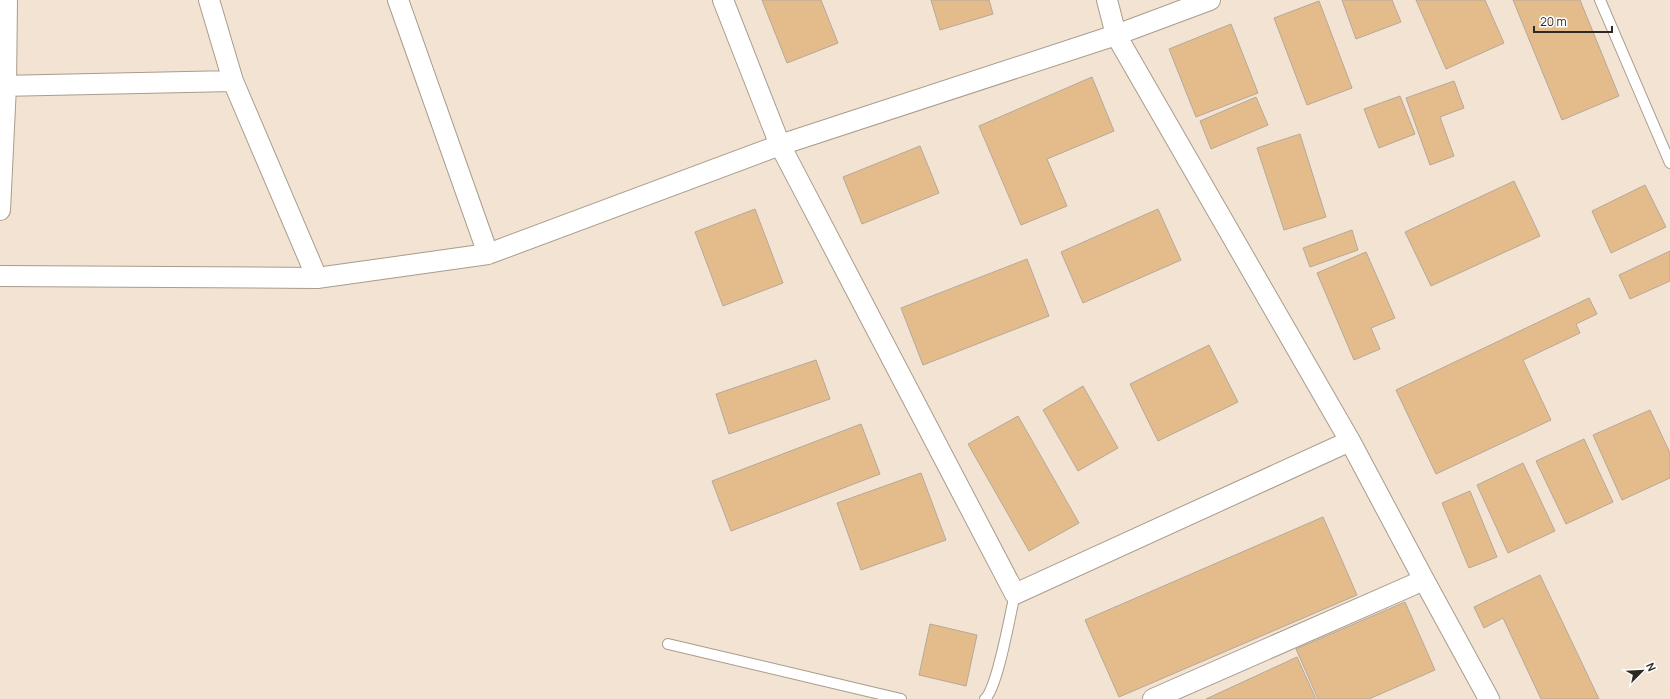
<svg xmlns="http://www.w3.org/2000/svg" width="1670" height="699" font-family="Manrope,sans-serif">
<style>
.building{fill:#e4bc8c;stroke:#b6a899}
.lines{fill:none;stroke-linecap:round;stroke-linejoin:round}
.service-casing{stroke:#a99c8c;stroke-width:12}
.minor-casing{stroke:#a99c8c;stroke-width:22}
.service{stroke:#fff;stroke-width:10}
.minor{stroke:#fff;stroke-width:20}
</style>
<rect width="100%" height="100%" fill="#f2e3d3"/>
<path class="building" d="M762,0h59l17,43 -51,20z
M931,0h58l4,14 -53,16z
M1342,0h50l9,22 -45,17z
M1416,0h69l19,43 -58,26z
M1513,0h67l39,96 -57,24z
M1319,1l33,87 -45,17 -33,-87z
M1231,24l27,69 -62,24 -27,-68z
M1092,77l22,54 -67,28 20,47 -46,19 -42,-99z
M1454,81l10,27 -24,9 14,39 -24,9 -24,-67z
M1400,96l15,38 -36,14 -15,-39z
M1256,97l12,28 -57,24 -11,-28z
M1300,134l26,83 -42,13 -27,-82z
M920,146l19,47 -77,31 -19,-47z
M1514,181l26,55 -109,50 -26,-54z
M1645,185l21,42 -55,26 -19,-42z
M755,209l28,74 -60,23 -28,-74z
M1158,209l23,51 -98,43 -22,-51z
M1352,230l6,20 -48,17 -7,-19z
M1670,251v30l-40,18 -11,-24z
M1366,252l29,66 -24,10 9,21 -26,11 -37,-87z
M1027,259l22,57 -126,49 -22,-57z
M1589,298l8,16 -21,10 4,9 -57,27 28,60 -115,54 -40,-84z
M1209,345l29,57 -80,39 -28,-57z
M816,360l14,39 -101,35 -13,-40z
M1083,386l35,62 -40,23 -35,-61z
M1650,410l20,43v25l-48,22 -29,-65z
M1018,416l61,107 -50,28 -61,-107z
M861,424l19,50 -149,57 -19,-50z
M1584,439l29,63 -47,22 -30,-63z
M1523,463l32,68 -47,22 -31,-68z
M921,473l25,67 -85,30 -24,-67z
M1470,491l27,66 -28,11 -27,-65z
M1323,517l34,78 -238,102 -34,-77z
M1540,575l59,124h-58l-38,-81 -19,10 -10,-21z
M1405,602l30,68 -66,29h-51l-22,-50z
M930,624l47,11 -11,51 -47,-11z
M1297,657l19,42h-110z"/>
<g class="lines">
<defs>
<path id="service" d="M1600,0l70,163
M668,644l233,55
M985,699c13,-12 25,-85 30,-105"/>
<path id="minor" d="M209,0l24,81 84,197
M398,0l90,254
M723,0l57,145 235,449 335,-153
M1107,0l9,35 234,406 74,139 65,119
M0,86l233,-5
M0,210l6,-124 1,-86
M0,276l317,2 171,-24 292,-109 336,-110 94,-35
M1153,699l271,-119"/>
</defs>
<use href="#service" class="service-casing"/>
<use href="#minor" class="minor-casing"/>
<use href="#service" class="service"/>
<use href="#minor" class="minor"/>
</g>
<g transform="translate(1642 671) rotate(66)" stroke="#ffffff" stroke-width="3" paint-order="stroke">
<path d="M0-3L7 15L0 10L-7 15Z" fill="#2f2923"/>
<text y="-6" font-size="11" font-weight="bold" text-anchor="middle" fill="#2f2923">N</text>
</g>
<path d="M1534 26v6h78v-6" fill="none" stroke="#2f2923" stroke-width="2"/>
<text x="1540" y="26" font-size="12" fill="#2f2923" stroke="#ffffff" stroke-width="3" paint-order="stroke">20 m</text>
</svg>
